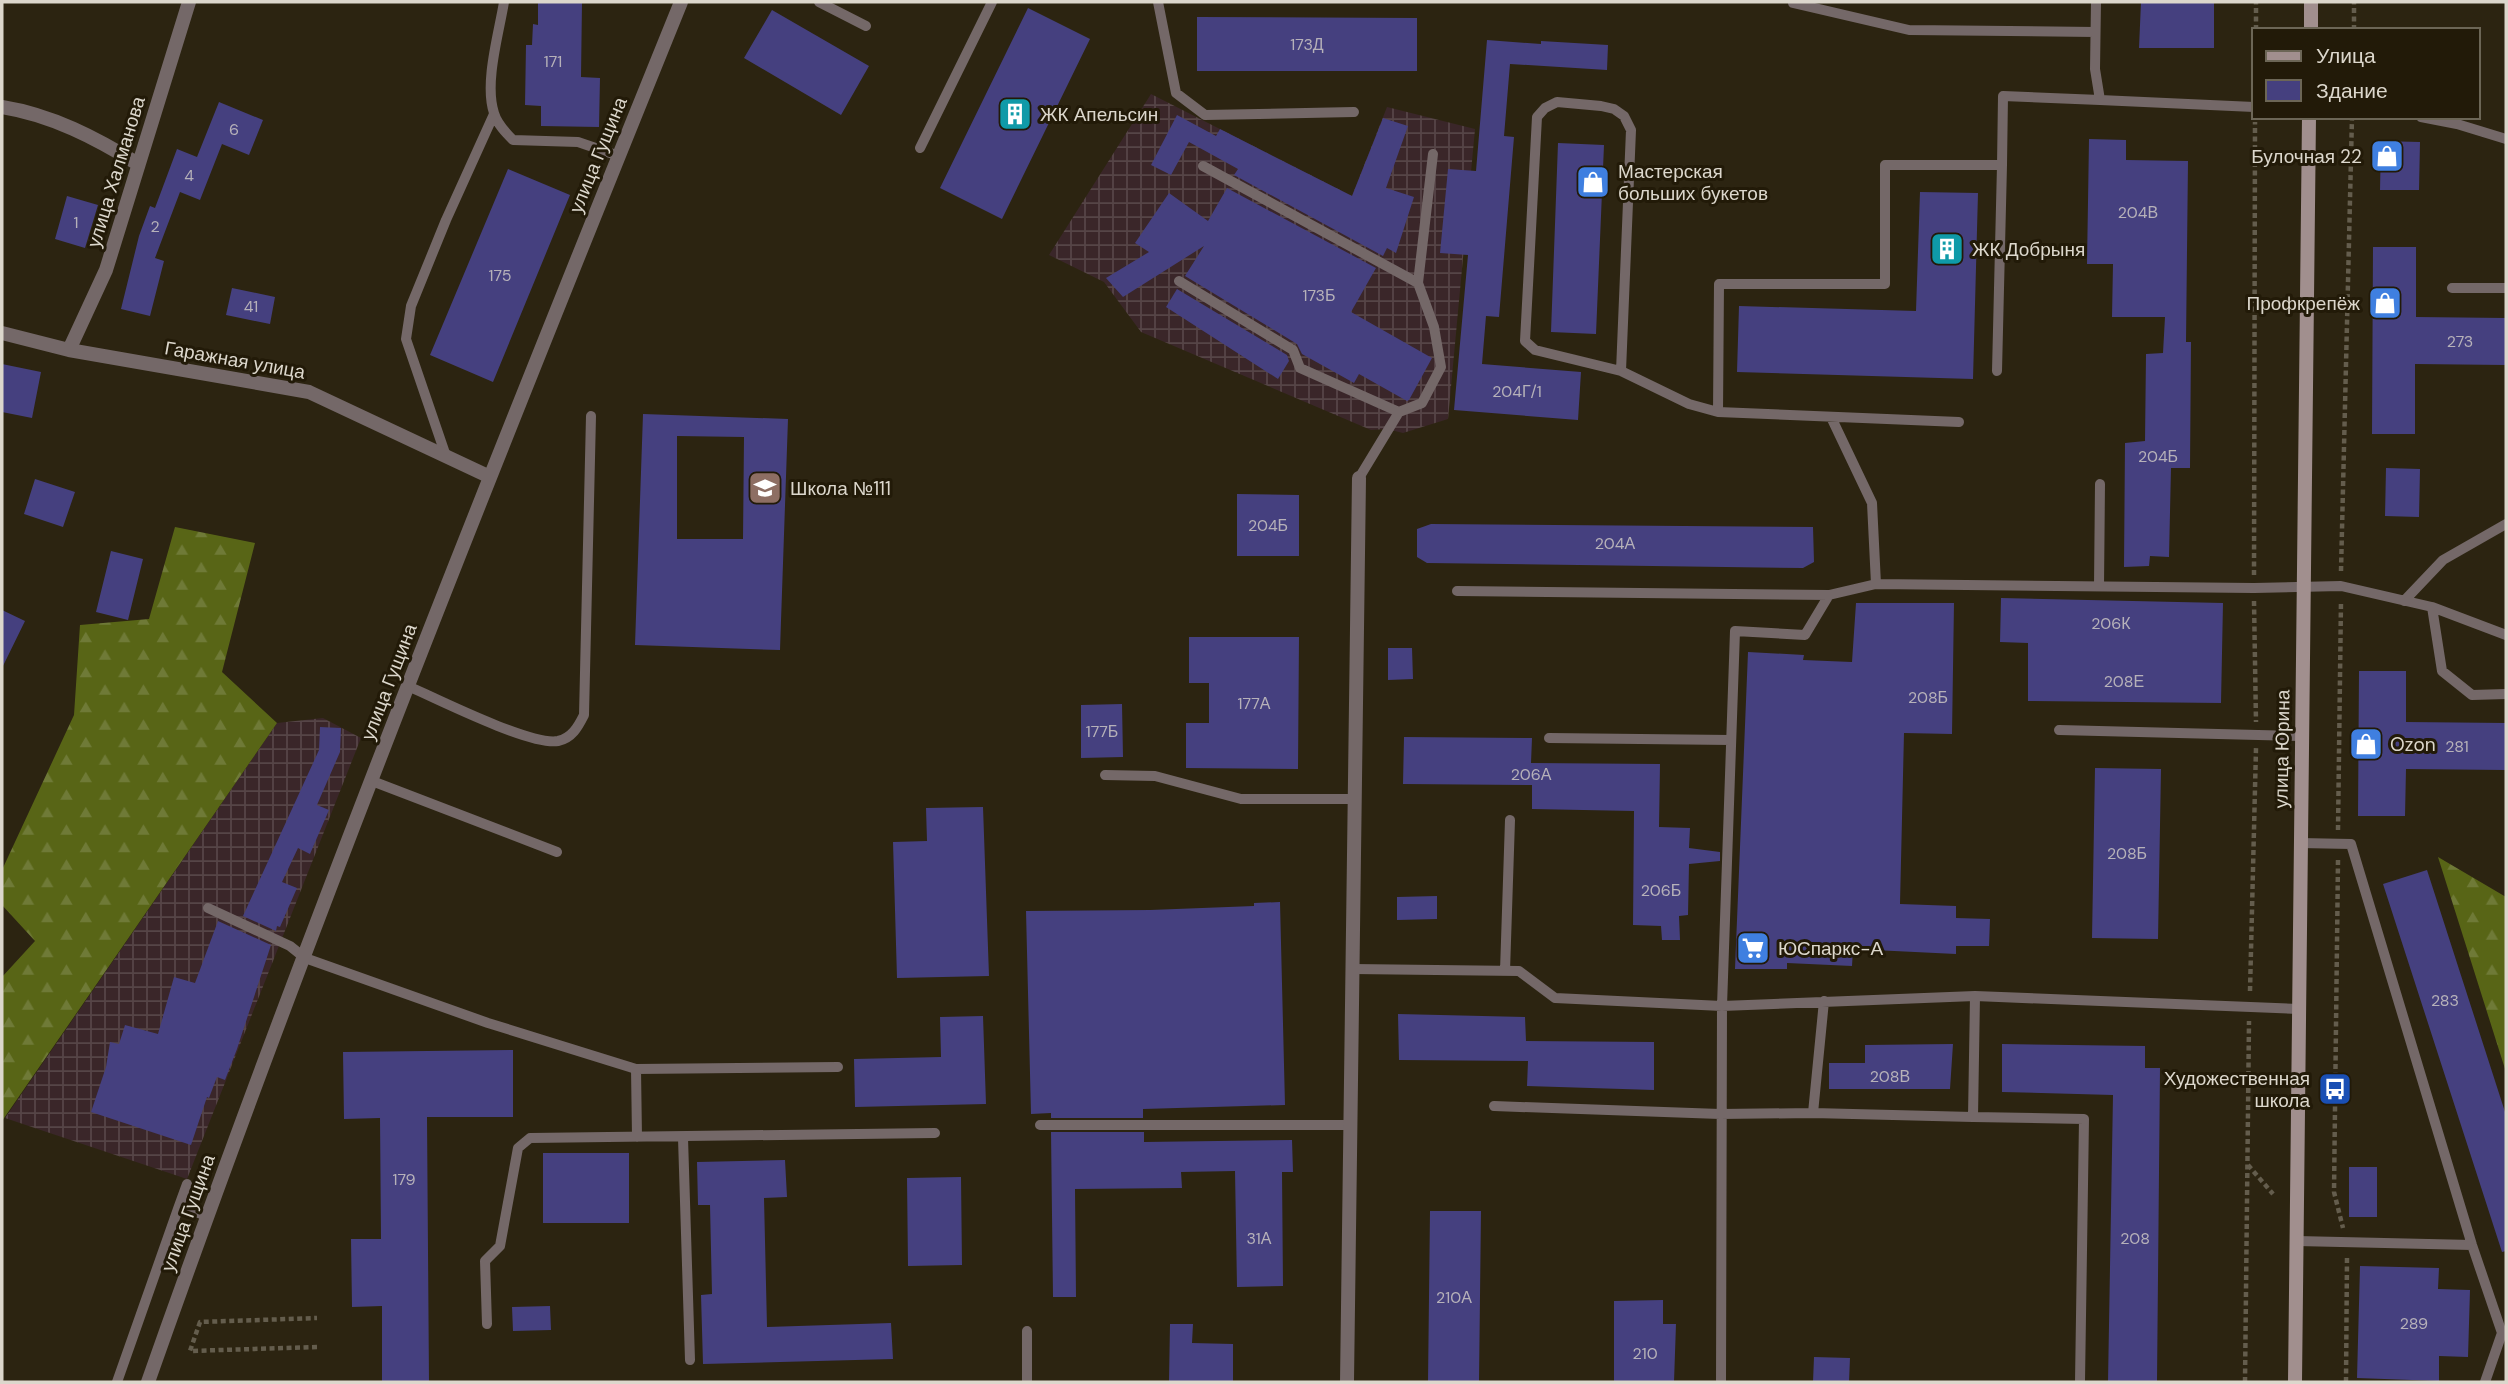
<svg xmlns="http://www.w3.org/2000/svg" width="2508" height="1384" font-family="'DM Sans',sans-serif">
<style>
.industrial{fill:url(#industrial-grid)}
.forest{fill:url(#forest-firs)}
.building{fill:#45407f;fill-rule:evenodd}
.lines{fill:none;stroke-linecap:round;stroke-linejoin:round}
.path{stroke:#645d4d;stroke-width:4.5;stroke-dasharray:5 3.5;stroke-linecap:butt}
.service{stroke:#746868;stroke-width:10}
.minor{stroke:#746868;stroke-width:14}
.secondary{stroke:#a18f8e;stroke-width:14}
.labels{text-anchor:middle;dominant-baseline:central;stroke-width:6;stroke-linejoin:round;paint-order:stroke}
.number-label{font-size:16px;fill:#b6b1b9}
.poi-label{font-size:19px;fill:#dcd7cc;stroke:#221a08;text-anchor:start}
.street-label{font-size:19px;fill:#dcd7cc;stroke:#221a08}
</style>
<defs>
<pattern id="industrial-grid" width="8" height="8" patternUnits="userSpaceOnUse" patternTransform="scale(1.75)"><rect width="8" height="8" fill="#3a2629"/><path d="M0 4h8M4 0v8" fill="none" stroke="#564547"/></pattern>
<pattern id="forest-firs" width="22" height="20" patternUnits="userSpaceOnUse" patternTransform="scale(1.75)"><rect width="22" height="20" fill="#586516"/><path d="M5 1l3.5 6h-7zM16 11l3.5 6h-7z" fill="#6f7a37"/></pattern>
</defs>
<rect width="100%" height="100%" fill="#2c2411"/>
<path class="industrial" d="M1151,94l201,102 35,-89 88,22 -27,290 -45,14 -16,-4 -16,1 -230,-98 -37,-50 -55,-27z
M323,718l38,20 -174,441 -182,-61 272,-395z"/>
<path class="forest" d="M175,527l80,16 -33,129 55,51 -275,398v-144l33,-36 -33,-36v-35l72,-155 6,-90 69,-6z
M2438,857l68,40v175z"/>
<path class="building" d="M538,2h44l-1,75 19,1 -1,49 -58,-1v-20l-16,-1 1,-60h6l1,-21 5,1z
M2141,2h73v46h-75z
M1028,8l62,31 -88,180 -62,-31z
M772,10l97,56 -28,49 -97,-57z
M1197,17l220,1v53h-220z
M1487,40l54,4v-3l67,4 -1,25 -97,-6 -6,72 10,1 -15,180 -13,-1 -4,48 99,8 -3,48 -124,-10 14,-155 -28,-2 8,-84 28,2z
M219,102l44,18 -14,35 -27,-11 -22,56 -20,-8 -25,66 9,3 -14,55 -29,-7 18,-73 11,-30 5,2 22,-59 20,8z
M1177,115l39,21 4,-7 132,67 31,-78 25,8 -22,62 28,9 -18,56 -9,-5 -4,8 -149,-81 4,-6 -49,-27 -18,33 -20,-10z
M2089,139l37,1v20l62,1 -2,181h5l-1,126h-19l-2,89 -19,-1 -1,10 -25,1 1,-124 20,-2 1,-87 17,-1 2,-36h-53l1,-53h-26z
M2381,141l39,1 -1,48h-39z
M1558,143l46,2 -8,189 -45,-2z
M508,169l62,26 -77,187 -63,-27z
M1227,188l149,80 -25,44 81,46 -23,42 -2,1 -48,-27 -5,9 -52,-29 -5,-10 -112,-68 19,-30 -81,51 -17,-19 43,-26 -14,-9 34,-50 39,28z
M1920,192l58,1 -5,186 -236,-7 2,-66 177,5z
M67,196l31,9 -13,43 -30,-9z
M2373,247h43v70l90,1v47l-91,-1v70h-43z
M232,288l43,9 -5,27 -44,-9z
M1177,289l110,66 2,6 -11,18 -112,-72z
M2,364l39,8 -9,46 -30,-6z
M643,414l145,5 -8,231 -145,-5zM677,436l67,1 -1,102h-66z
M2386,468l34,1 -1,48 -34,-1z
M35,479l40,13 -12,35 -39,-13z
M1237,494l62,1v61h-62z
M1431,524l382,3 1,35 -11,6 -376,-5 -10,-6v-28z
M111,551l32,8 -15,61 -32,-8z
M2001,598l222,5 -2,100 -193,-2v-58l-28,-1z
M1856,603h98l-2,131 -48,-1 -4,171 56,2v12l34,1 -1,27h-33v8l-103,-5 -1,17 -65,-3v6h-52l13,-317 56,3 -1,5 49,2z
M2,610l23,11 -23,47z
M1189,637h110l-1,132 -112,-1v-45h23v-40h-20z
M1388,648h24l1,31 -25,1z
M2359,671h47v51l100,1v47l-100,-1 -1,47h-47z
M1122,704l1,53 -42,1v-53z
M320,727l21,1 -1,24 -23,53 12,5 -19,44 -12,-6 -16,34 15,6 -17,39 -3,-1 -1,5 -33,-15 76,-166z
M1404,737l128,1 -1,25 129,1 -1,63 31,1 -1,20 31,4v9l-31,3 -1,51 -9,1 1,24h-18l-1,-14 -28,-1 1,-114 -102,-2v-24l-129,-1z
M2095,768l66,1 -3,170 -66,-1z
M983,807l6,169 -92,2 -4,-136 34,-1 -1,-33z
M2427,870l79,245v136l-4,1 -119,-368z
M1437,896v23l-40,1v-23z
M1280,902l5,203 -142,4v9h-92v-5l-20,1 -5,-203 124,-1 104,-4v-3z
M218,921l53,24 -34,104 -12,31 -8,-3 -8,21 -2,-1 -16,48 -100,-33 15,-45 4,-25 9,2 6,-19 33,9 16,-57 21,6z
M1398,1014l127,3 1,24 128,1v48l-127,-4 1,-25 -129,-1z
M983,1016l3,88 -131,3 -1,-48 87,-2 -1,-40z
M1953,1044l-3,45h-121v-26h36v-18z
M2002,1044l143,2v22h15l-3,314h-49l5,-287 -111,-3z
M513,1050v67h-86l2,265h-47v-76l-30,1 -1,-68h30l-1,-121 -36,1 -1,-67z
M1051,1132h93v10l148,-2 1,32h-11l1,114 -46,1 -2,-116 -54,1 1,16 -107,1 1,108h-23z
M543,1153h86v70h-86z
M785,1160l2,37 -23,1 3,129 124,-4 2,36 -190,5 -2,-69 11,-1 -2,-89h-12l-1,-43z
M2349,1167h28v50h-28z
M961,1177l1,88 -54,1 -1,-88z
M1430,1211h51l-2,171h-51z
M2360,1266l79,2 -1,21 32,1 -2,67 -29,-1v25l-82,-3z
M1663,1300v24h13l-2,58h-60v-81z
M550,1306l1,24 -38,1 -1,-24z
M1170,1324h23l-1,19 41,1v38h-64z
M1814,1357l36,1 -1,24h-36z"/>
<g class="lines">
<path class="path" d="M2256,30v-28
M2354,30v-28
M2341,571l11,-454
M2254,575l1,-453
M2254,601l2,121
M2338,830l3,-229
M2338,860l-4,332 9,36
M2250,991l6,-243
M2248,1165l25,29
M317,1347l-127,4 10,-29 117,-4
M2245,1382l4,-361
M2346,1382l1,-125"/>
<path class="service" d="M504,2c-5,31 -20,81 -10,111 3,11 12,20 19,27l65,2 41,14
M819,2l47,24
M1158,2l18,91 29,22 149,-3
M2096,2l-1,67 5,31 154,7
M1793,3l116,27 186,2
M2421,117l36,7 49,15
M920,148l72,-146
M2002,165l1,-69 97,4
M1203,166l215,117
M1179,281l114,69 7,18 99,44
M2452,288h54
M1621,371l-86,-21 -10,-9 12,-224 8,-9 12,-6 44,4 13,3 10,7 7,14 -10,241 68,33 29,8 241,10
M1718,412l1,-128h166v-119h117l-5,206
M1831,417l41,86 4,81 378,4 87,-2 91,21 74,28
M446,456l-40,-117 5,-33 35,-86 48,-106
M1359,478l40,-66 23,-9 19,-36 -7,-40 -16,-44 15,-129
M2099,586l1,-102
M1457,591l372,4 47,-11
M2404,601l39,-41 63,-36
M2432,607l10,64 30,24 34,-1
M408,686c29,13 123,60 150,55 14,-3 20,-14 26,-26l7,-299
M2059,730l242,6
M1549,738l182,2
M1105,775l50,1 86,23h115
M372,781l185,71
M2300,843l51,1 121,401 30,88 -17,49
M208,908l82,38 15,12 183,65 148,46 202,-2
M1353,969l166,2 36,27 167,8 253,-10 323,13
M1505,971l5,-151
M1975,996l-2,121 111,2 -4,263
M636,1069l1,68
M1494,1106l226,8 93,-1 160,4
M1813,1113l11,-112
M1040,1125h309
M683,1138l7,222
M179,1206l8,-22
M2297,1241l175,4
M487,1324l-2,-63 15,-15 18,-98 12,-10 405,-5
M1027,1331v51
M117,1382l62,-176 28,10
M1721,1382l1,-376 13,-375 70,4 24,-40"/>
<path class="minor" d="M2,107c50,8 94,31 136,57
M2,333l67,17 240,42 179,84
M69,350l37,-80 83,-268
M148,1382c164,-465 348,-923 533,-1380
M1347,1382l12,-904"/>
<path class="secondary" d="M2311,30v-28
M2295,1382l14,-1265"/>
</g>
<defs>
<symbol id="building-square" viewBox="-11 -11 22 22"><rect x="-9" y="-9" width="18" height="18" rx="4" fill="#0f9aa8" stroke="#221a08"/><path d="M-4-6H4V6H1V3H-1V6H-4ZM-2.5-4.3h1.7v1.8h-1.7ZM.8-4.3h1.7v1.8H.8ZM-2.5-1h1.7V.8h-1.7ZM.8-1h1.7V.8H.8Z" fill="#fff"/></symbol>
<symbol id="shop-square" viewBox="-11 -11 22 22"><rect x="-9" y="-9" width="18" height="18" rx="4" fill="#3f7fe0" stroke="#221a08"/><path d="M-5-2.5h2.3a2.7 3.5 0 0 1 5.4 0H5L5.5 6h-11ZM-1.5-2.5h3a1.5 2.3 0 0 0-3 0Z" fill="#fff"/></symbol>
<symbol id="school-square" viewBox="-11 -11 22 22"><rect x="-9" y="-9" width="18" height="18" rx="4" fill="#8d6e63" stroke="#221a08"/><path d="M0-5L7-2L0 1L-7-2ZM-4 1L0 2.5L4 1V4Q0 6-4 4Z" fill="#fff"/></symbol>
<symbol id="supermarket-square" viewBox="-11 -11 22 22"><rect x="-9" y="-9" width="18" height="18" rx="4" fill="#3f7fe0" stroke="#221a08"/><path d="M-6-5.5h2.5l.6 2H6L4.5 2H-2.5L-4.4-4H-6ZM-1.5 3.2a1.3 1.3 0 1 0 .1 0ZM3 3.2a1.3 1.3 0 1 0 .1 0Z" fill="#fff"/></symbol>
<symbol id="bus-square" viewBox="-11 -11 22 22"><rect x="-9" y="-9" width="18" height="18" rx="4" fill="#1a4fb4" stroke="#221a08"/><path d="M-5-6H5V4H4V6H2V4H-2V6H-4V4H-5ZM-3.5-4V0h7V-4ZM-3.5 1.2v1.5H-2V1.2ZM2 1.2v1.5H3.5V1.2Z" fill="#fff"/></symbol>
</defs>
<g fill-rule="evenodd">
<use href="#building-square" x="996" y="95" width="38" height="38"/>
<use href="#shop-square" x="2368" y="137" width="38" height="38"/>
<use href="#shop-square" x="1574" y="163" width="38" height="38"/>
<use href="#building-square" x="1928" y="230" width="38" height="38"/>
<use href="#shop-square" x="2366" y="284" width="38" height="38"/>
<use href="#school-square" x="746" y="469" width="38" height="38"/>
<use href="#shop-square" x="2347" y="725" width="38" height="38"/>
<use href="#supermarket-square" x="1734" y="929" width="38" height="38"/>
<use href="#bus-square" x="2316" y="1070" width="38" height="38"/>
</g>
<g class="labels">
<g class="number-label">
<text x="1307" y="44">173Д</text>
<text x="553" y="61">171</text>
<text x="234" y="129">6</text>
<text x="189" y="175">4</text>
<text x="2138" y="212">204В</text>
<text x="76" y="222">1</text>
<text x="155" y="226">2</text>
<text x="500" y="275">175</text>
<text x="1319" y="295">173Б</text>
<text x="251" y="306">41</text>
<text x="2460" y="341">273</text>
<text x="1517" y="391">204Г/1</text>
<text x="2158" y="456">204Б</text>
<text x="1268" y="525">204Б</text>
<text x="1615" y="543">204А</text>
<text x="2111" y="623">206К</text>
<text x="2124" y="681">208Е</text>
<text x="1928" y="697">208Б</text>
<text x="1254" y="703">177А</text>
<text x="1102" y="731">177Б</text>
<text x="2457" y="746">281</text>
<text x="1531" y="774">206А</text>
<text x="2127" y="853">208Б</text>
<text x="1661" y="890">206Б</text>
<text x="2445" y="1000">283</text>
<text x="1890" y="1076">208В</text>
<text x="404" y="1179">179</text>
<text x="1259" y="1238">31А</text>
<text x="2135" y="1238">208</text>
<text x="1454" y="1297">210А</text>
<text x="2414" y="1323">289</text>
<text x="1645" y="1353">210</text>
</g>
<g class="poi-label">
<text x="1040" y="114">ЖК Апельсин</text>
<text x="2362" y="156" text-anchor="end">Булочная 22</text>
<text x="1618" y="171">Мастерская<tspan x="1618" dy="22">больших букетов</tspan></text>
<text x="1972" y="249">ЖК Добрыня</text>
<text x="2360" y="303" text-anchor="end">Профкрепёж</text>
<text x="790" y="488">Школа №111</text>
<text x="2390" y="744">Ozon</text>
<text x="1778" y="948">ЮСпаркс-А</text>
<text x="2310" y="1078" text-anchor="end">Художественная<tspan x="2310" dy="22">школа</tspan></text>
</g>
<g class="street-label">
<text transform="translate(598 155) rotate(-68)">улица Гущина</text>
<text transform="translate(116 172) rotate(-73)">улица Халманова</text>
<text transform="translate(235 360) rotate(10)">Гаражная улица</text>
<text transform="translate(389 682) rotate(-69)">улица Гущина</text>
<text transform="translate(2282 749) rotate(-89)">улица Юрина</text>
<text transform="translate(188 1213) rotate(-70)">улица Гущина</text>
</g>
</g>
<rect width="2508" height="1384" fill="none" stroke="#dcd7cc" stroke-width="7"/>
<rect x="2252" y="28" width="228" height="91" fill="#221a08" stroke="#6c6656" stroke-width="2"/>
<rect x="2266" y="51" width="35" height="10" fill="#a18f8e" stroke="#6c6656" stroke-width="2"/>
<text x="2316" y="63" font-size="21" fill="#dcd7cc">Улица</text>
<rect x="2266" y="80" width="35" height="21" fill="#45407f" stroke="#6c6656" stroke-width="2"/>
<text x="2316" y="98" font-size="21" fill="#dcd7cc">Здание</text>
</svg>
